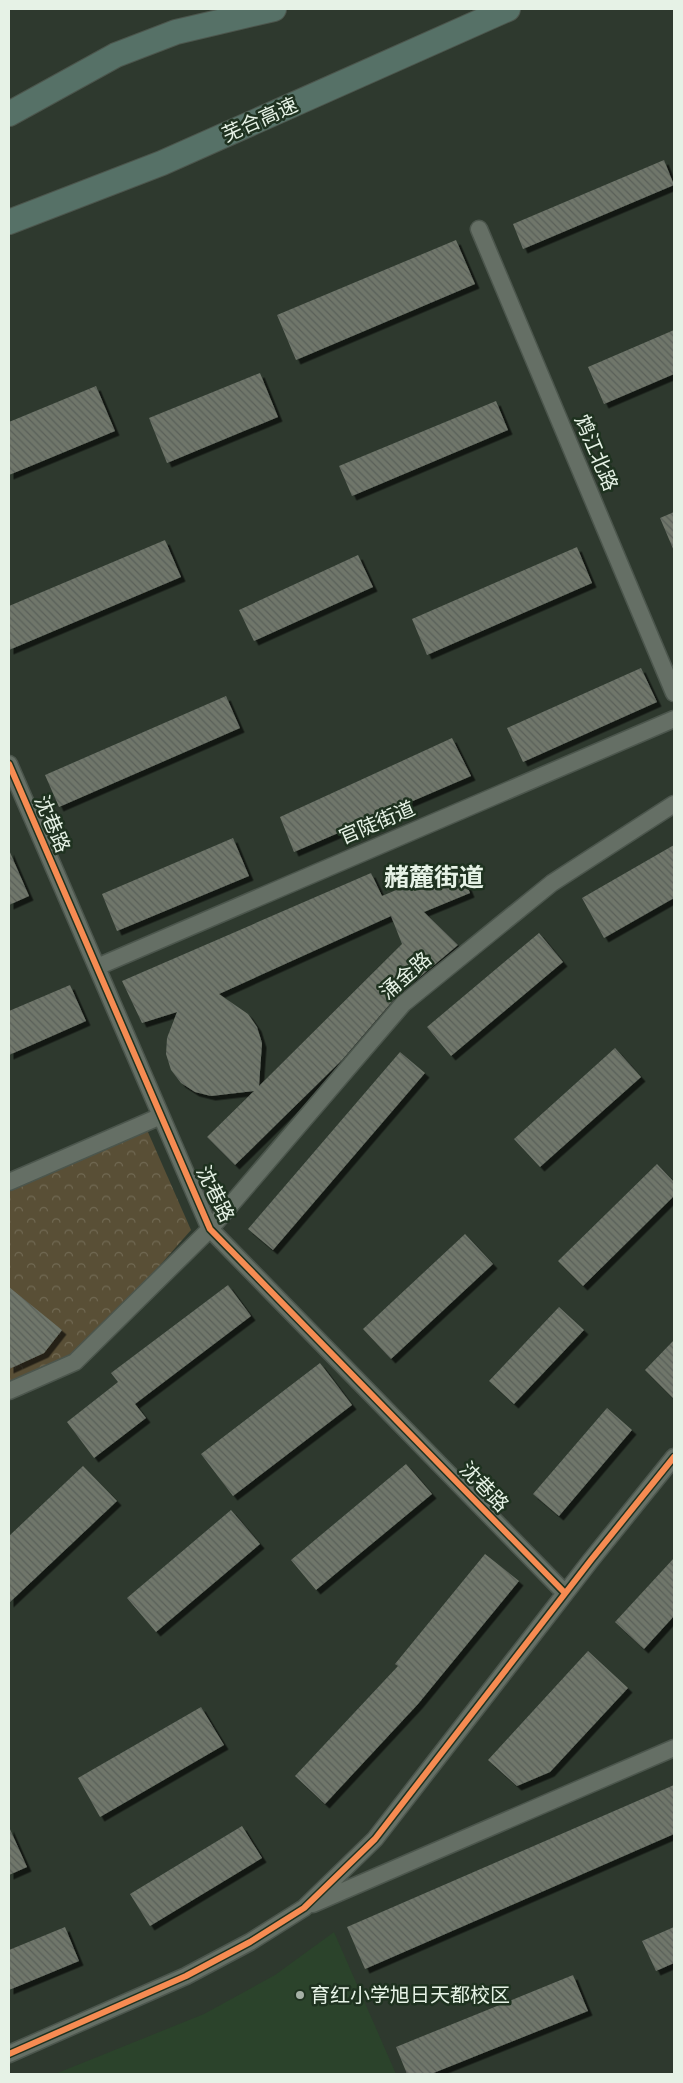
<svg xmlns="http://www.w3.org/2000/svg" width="683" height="2083" font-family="Jost,'Noto Sans SC',sans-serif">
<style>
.built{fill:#2b432b}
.park{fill:url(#park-crowns)}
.building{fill:url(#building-back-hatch);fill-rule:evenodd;filter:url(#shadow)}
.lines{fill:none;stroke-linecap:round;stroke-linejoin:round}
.minor-casing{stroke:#4c564d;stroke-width:19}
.highway-casing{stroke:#4c564d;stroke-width:26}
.minor{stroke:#656f65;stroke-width:16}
.highway{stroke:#567167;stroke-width:24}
.cycleway-casing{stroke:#1f3220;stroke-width:9}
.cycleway{stroke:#f68b52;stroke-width:6}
.poi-dot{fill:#a6b1a6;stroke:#1f3220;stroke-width:2}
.labels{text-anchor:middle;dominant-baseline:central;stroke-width:5;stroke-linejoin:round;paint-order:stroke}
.street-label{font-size:20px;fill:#e6f2e6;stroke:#1f3220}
.poi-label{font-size:20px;fill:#e6f2e6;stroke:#1f3220;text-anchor:start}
.district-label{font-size:25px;font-weight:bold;fill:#e6f2e6;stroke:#1f3220}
</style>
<defs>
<pattern id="park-crowns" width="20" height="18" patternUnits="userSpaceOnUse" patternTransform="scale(1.25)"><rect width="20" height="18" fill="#594f36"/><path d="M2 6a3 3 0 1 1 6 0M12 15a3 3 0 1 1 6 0" fill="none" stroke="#716953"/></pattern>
<pattern id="building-back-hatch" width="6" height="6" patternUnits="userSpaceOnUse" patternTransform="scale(1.25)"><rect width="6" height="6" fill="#6f766b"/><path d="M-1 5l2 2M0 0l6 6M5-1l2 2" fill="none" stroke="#5a6058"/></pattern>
<filter id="shadow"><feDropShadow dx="4.5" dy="4.5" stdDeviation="0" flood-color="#0009"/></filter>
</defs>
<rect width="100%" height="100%" fill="#2e392e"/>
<path class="built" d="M334,1932l62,142h-341l149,-60 71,-39z"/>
<path class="park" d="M144,1123l47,107 -116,132 -66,27v-206z"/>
<path class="building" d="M664,160l10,25 -151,64 -10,-25z
M456,240l19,44 -179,76 -19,-45z
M674,330v44l-70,30 -16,-37z
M260,373l18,44 -111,46 -18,-45z
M96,386l19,45 -106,44v-53z
M496,401l12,29 -156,66 -13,-30z
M674,512v39l-14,-33z
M165,540l16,37 -172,73v-44z
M577,547l15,36 -165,72 -15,-36z
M358,555l15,32 -119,54 -15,-31z
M641,668l16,34 -134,60 -16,-34z
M226,696l14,32 -181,79 -14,-32z
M452,738l19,38 -177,76 -14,-35z
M233,838l16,38 -132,55 -15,-37z
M674,845v53l-70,40 -22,-40z
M9,850l20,46 -20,9z
M458,864l12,29 -46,19 34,33 -62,52 -54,63 -107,105 -28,-28 47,-46 -43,5 -16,-4 -14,-9 -10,-13 -5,-16 1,-16 10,-26 -35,11 -20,-42 249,-108 11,23zM391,916l11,28 -143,142 3,-43 -5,-16 -9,-13 -29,-20z
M539,933l24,29 -112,94 -24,-29z
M70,985l16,36 -77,34v-44z
M615,1048l26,29 -101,90 -26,-28z
M400,1052l25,21 -152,177 -25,-21z
M657,1164l17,18v14l-91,90 -25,-25z
M465,1234l28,30 -102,95 -28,-30z
M228,1285l23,31 -116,88 11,14 -52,40 -27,-36 51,-40 -7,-9z
M9,1287l53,43 -18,23 -35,16z
M559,1307l25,23 -70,74 -25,-23z
M674,1340v59l-29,-29z
M320,1363l32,42 -119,91 -32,-42z
M607,1408l25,22 -73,86 -26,-22z
M406,1464l26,30 -116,96 -25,-30z
M83,1466l34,35 -108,102v-67z
M231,1510l29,34 -104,88 -29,-34z
M485,1554l34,27 -101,123 -93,100 -30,-28 103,-110 -3,-2z
M674,1558v58l-30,33 -29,-27z
M588,1651l40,37 -78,84 -33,14 -29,-26z
M201,1707l23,38 -124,72 -22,-39z
M674,1785v49l-309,135 -18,-42z
M242,1826l20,32 -112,68 -20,-32z
M9,1827l18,40 -18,8z
M65,1927l14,34 -70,29v-40z
M674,1927v36l-18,8 -14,-30z
M573,1975l15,36 -157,63h-24l-11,-27z"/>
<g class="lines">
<defs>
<path id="minor" d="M479,229l195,464
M9,764l201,465 355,364
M97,967l577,-248
M9,1182l152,-66
M9,1391l66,-29 135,-133 193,-225 149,-121 122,-79
M313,1904l361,-156
M9,2054l177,-78 64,-34 54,-34 71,-69 216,-279 83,-103"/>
<path id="highway" d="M9,114l107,-59 60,-23 98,-23
M9,222l153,-59 346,-154"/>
</defs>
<use href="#minor" class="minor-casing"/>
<use href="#highway" class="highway-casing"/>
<use href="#minor" class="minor"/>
<use href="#highway" class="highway"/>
<defs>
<path id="cycleway" d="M9,764l201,465 355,364
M9,2054l177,-78 64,-34 54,-34 71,-69 216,-279 83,-103"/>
</defs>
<use href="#cycleway" class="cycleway-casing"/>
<use href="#cycleway" class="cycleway"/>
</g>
<circle class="poi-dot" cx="300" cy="1995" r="5"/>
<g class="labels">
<g class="street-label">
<text transform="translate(260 120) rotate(-24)">芜合高速</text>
<text transform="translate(596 453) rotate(67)">鸩江北路</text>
<text transform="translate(377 823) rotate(-23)">官陡街道</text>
<text transform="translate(52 824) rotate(67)">沈巷路</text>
<text transform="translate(406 976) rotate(-41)">涌金路</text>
<text transform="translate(215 1194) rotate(64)">沈巷路</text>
<text transform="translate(484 1487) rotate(46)">沈巷路</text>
</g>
<g class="poi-label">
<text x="310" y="1995">育红小学旭日天都校区</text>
</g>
<g class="district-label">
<text x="434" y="877">赭麓街道</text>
</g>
</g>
<rect width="683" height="2083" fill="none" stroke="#e6f2e6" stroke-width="20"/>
</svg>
